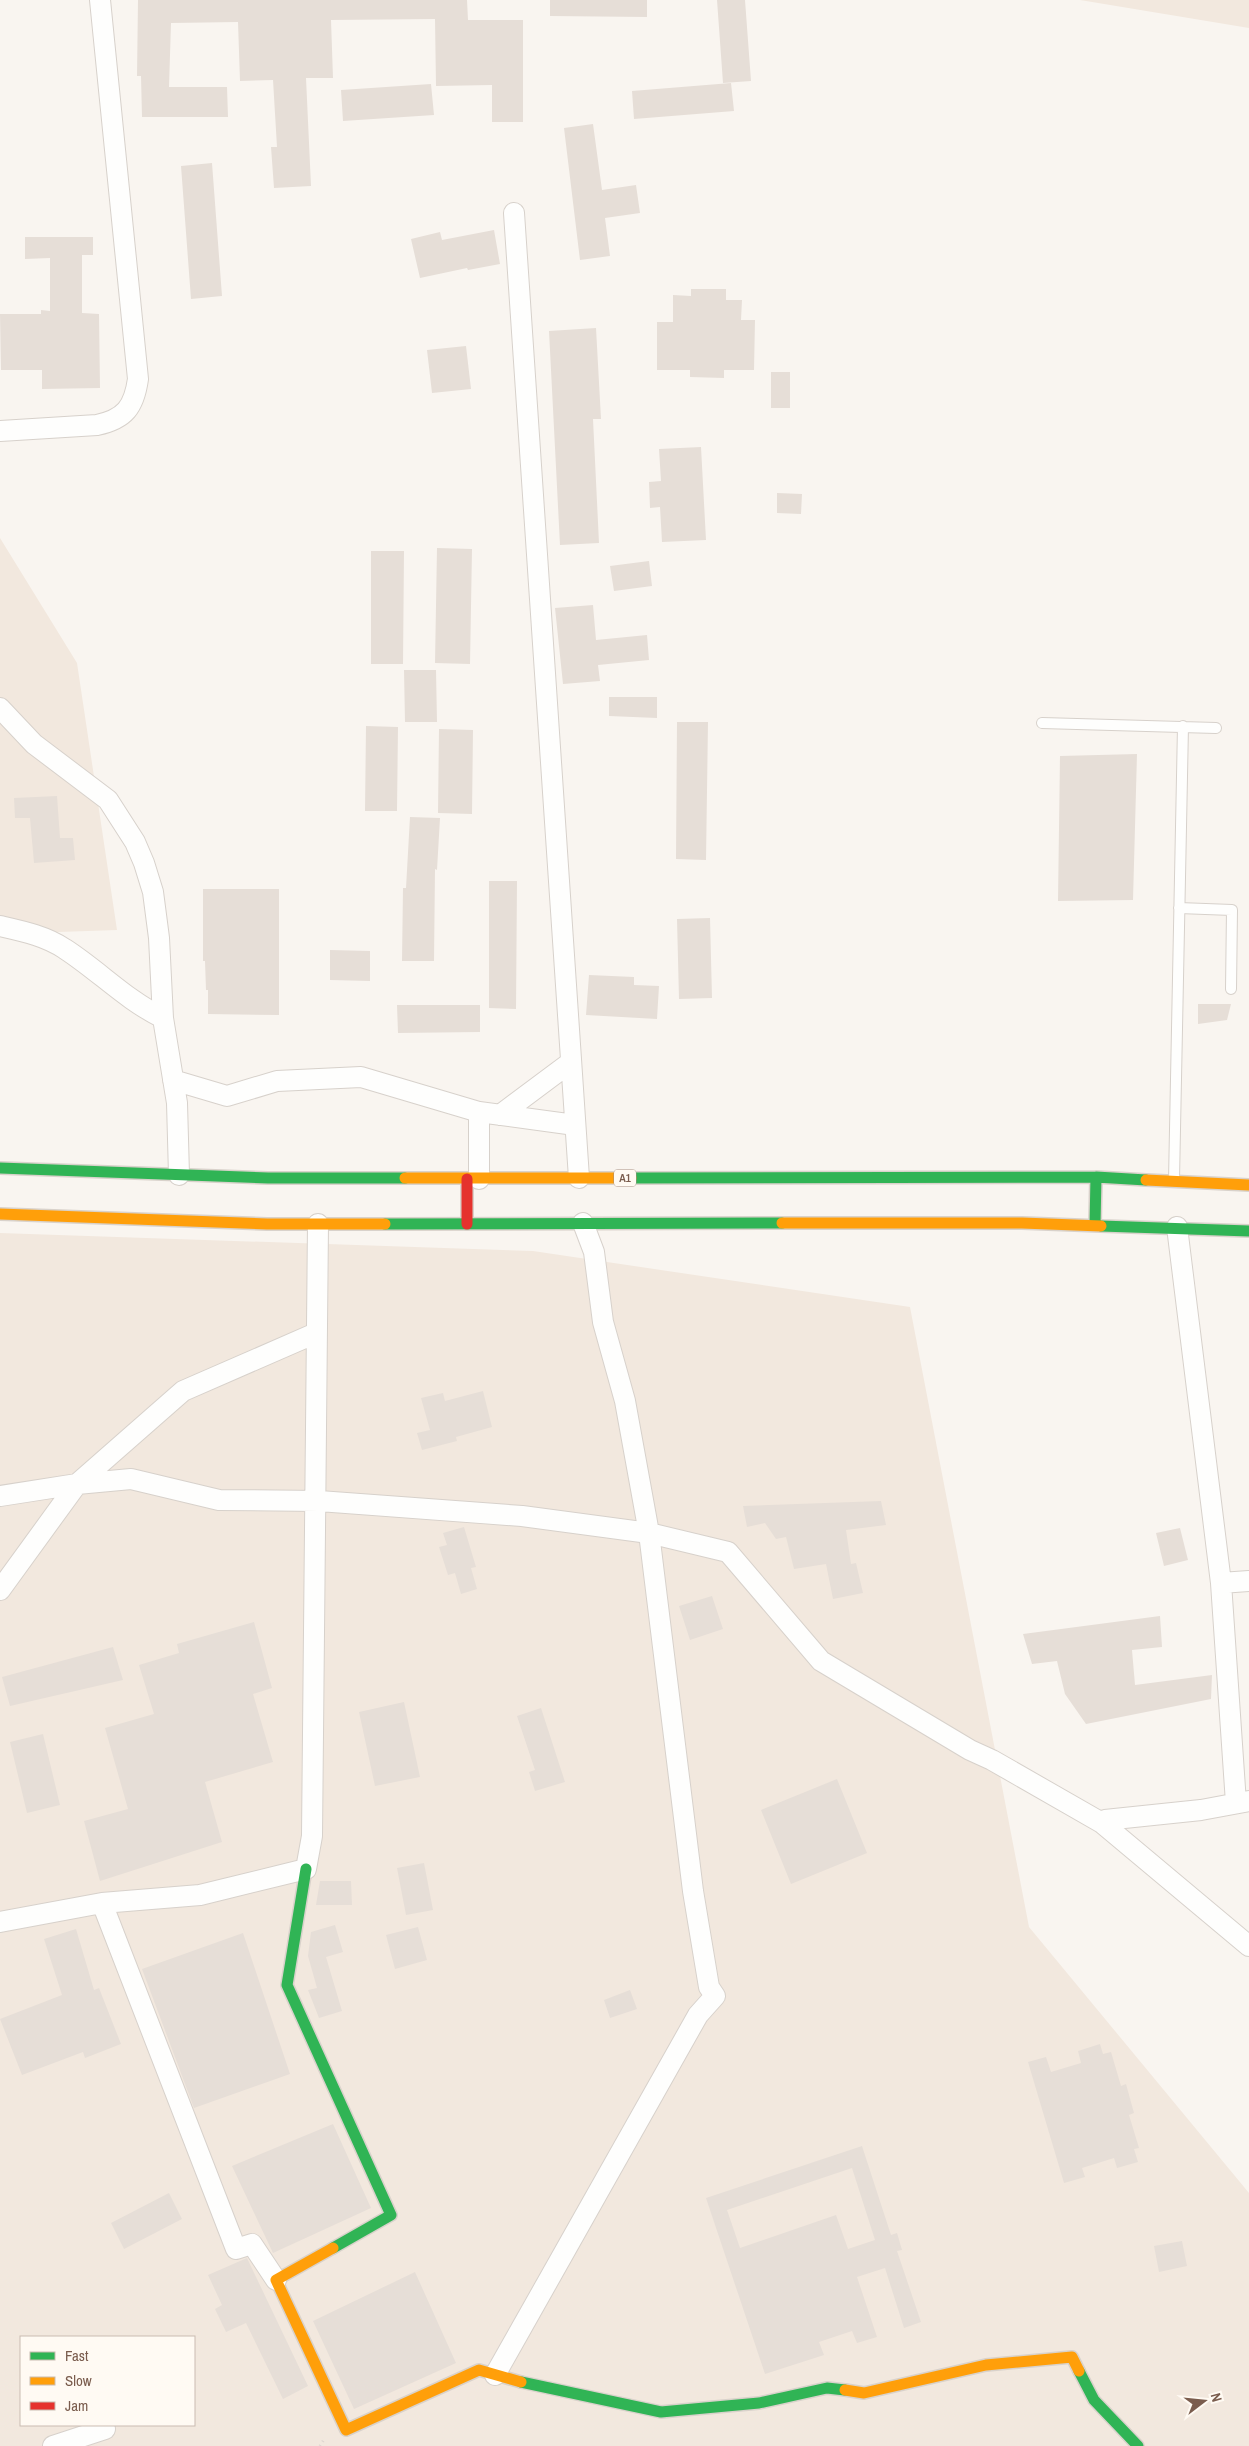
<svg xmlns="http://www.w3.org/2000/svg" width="1249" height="2446" font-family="'Archivo Narrow',sans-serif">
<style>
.residential{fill:#f2e8de;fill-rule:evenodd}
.building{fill:#e6ded7;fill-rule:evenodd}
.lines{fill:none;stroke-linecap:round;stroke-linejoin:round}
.lane-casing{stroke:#d7d1cb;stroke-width:12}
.street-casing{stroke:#d7d1cb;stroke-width:22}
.fast-casing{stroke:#d9d2cb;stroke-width:14}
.slow-casing{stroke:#d9d2cb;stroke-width:14}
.jam-casing{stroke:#d9d2cb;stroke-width:14}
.path{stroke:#dcd5d0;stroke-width:3;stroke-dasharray:1 4;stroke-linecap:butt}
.lane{stroke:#fefefd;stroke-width:10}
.street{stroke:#fefefd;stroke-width:20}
.fast{stroke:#30b455;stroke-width:11}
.slow{stroke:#ff9f0a;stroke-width:11}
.jam{stroke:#e5322d;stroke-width:11}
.labels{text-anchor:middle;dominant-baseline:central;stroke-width:5;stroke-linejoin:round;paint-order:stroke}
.shield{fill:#fffaf3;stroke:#a28b7f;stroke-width:1}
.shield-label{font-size:11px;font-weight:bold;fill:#7a5c4d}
</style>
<rect width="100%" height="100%" fill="#f9f5f0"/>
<path class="residential" d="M1080,0h169v28z
M0,538l77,125 40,267 -117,4z
M0,1233l533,18 377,56 119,620 220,266v253h-1249zM21,2337h173v88h-173z"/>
<path class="building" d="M138,0h329l1,20h55v102h-31v-37l-56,1 -1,-67 -104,1 2,58h-27l5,108 -37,2 -3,-41h6l-4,-67 -33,1 -2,-59 -67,1 -2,64h58l1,30h-86l-1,-41h-4z
M550,0h97v17l-97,-1z
M717,0h28l6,81 -28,2z
M731,83l3,28 -100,8 -2,-28z
M431,84l3,31 -91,6 -2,-31z
M593,124l9,66 34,-5 4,28 -35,5 5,38 -30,4 -16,-132z
M212,163l10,133 -31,3 -10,-133z
M494,230l6,34 -32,6 -1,-2 -47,10 -9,-39 29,-7 2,8z
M25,237h68v18h-11v58l17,1 1,74 -58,1v-19h-41l-1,-56h41v-4l9,1v-53l-25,1z
M691,289h35v11h16l-1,20h14l-1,50h-30v8l-34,-1v-7h-33v-48h16v-27l18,1z
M596,328l5,91h-8l6,124 -39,2 -11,-214z
M466,346l5,43 -39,4 -5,-43z
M771,372h19v36h-19z
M701,447l5,93 -44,2 -2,-35 -10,1 -1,-26 12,-1 -2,-32z
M777,493l25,1 -1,20 -24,-1z
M437,548l35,1 -2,115 -35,-1z
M371,551h33l-1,113h-32z
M649,561l3,25 -38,5 -4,-25z
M593,605l3,35 51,-5 2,25 -51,5 2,16 -37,3 -8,-76z
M404,670h32l1,52h-32z
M609,697h48v21l-48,-2z
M677,722h31l-2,138 -30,-1z
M366,726l32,1 -1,84h-32z
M439,729l34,1 -1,84 -34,-1z
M1137,754l-4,146 -75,1 2,-145z
M57,796l3,42h13l2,22 -41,3 -4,-45h-15l-1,-20z
M410,817l30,1 -3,52 -2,-1 -1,92h-32l1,-73h3z
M489,881h28l-1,128 -27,-1z
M203,889h76v126l-71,-1v-24h-2l-1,-29h-2z
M710,918l2,80 -33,1 -2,-80z
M330,950l40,1v30l-40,-1z
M589,975l45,2v8l25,1 -2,33 -71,-4z
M1198,1004h33l-4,16 -29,4z
M397,1005h83v27l-82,1z
M483,1391l9,36 -36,10 1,4 -35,9 -5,-17 13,-3 -9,-32 22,-5 2,8z
M881,1501l5,24 -40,5 5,34 5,-1 7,30 -30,6 -7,-35 -32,5 -8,-32 -10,2 -11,-16 -18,4 -4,-21z
M464,1527l12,40 -5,1 6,21 -16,5 -6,-21 -7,2 -9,-28 8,-2 -4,-12z
M1180,1528l8,32 -24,6 -8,-33z
M712,1596l11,33 -33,11 -11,-34z
M1160,1616l2,31 -30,3 3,35 77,-10 -1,24 -125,25 -21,-30 -8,-33 -25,3 -9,-30z
M254,1622l18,66 -19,6 20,68 -68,20 17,60 -122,39 -16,-60 44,-12 -23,-81 49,-14 -15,-49 40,-12 -2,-9z
M113,1647l10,33 -113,26 -8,-29z
M404,1702l16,75 -45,9 -16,-74z
M541,1708l24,74 -30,9 -6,-19 6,-2 -18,-54z
M43,1734l17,71 -33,8 -17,-71z
M837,1779l30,74 -76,31 -30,-74z
M424,1863l9,47 -27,5 -9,-47z
M320,1881h31l1,24h-36z
M335,1925l8,27 -17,5 16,54 -23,7 -11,-28 9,-2 -9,-32 3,-24z
M418,1927l9,33 -32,9 -9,-34z
M76,1929l18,61 5,-2 22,56 -36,14 -2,-6 -61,23 -22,-56 62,-24 -18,-56z
M243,1933l47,141 -96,34 -52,-139z
M630,1990l7,19 -27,9 -6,-18z
M1100,2044l3,10 8,-2 10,34 5,-2 8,29 -5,2 10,33 -5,1 4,13 -21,6 -3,-10 -32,10 3,9 -21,6 -36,-121 18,-5 5,15 30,-9 -3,-12z
M333,2124l38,84 -98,45 -41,-87z
M862,2146l29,89 6,-2 5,17 -5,1 24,71 -17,6 -19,-60 -28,9 20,60 -20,6 -5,-12 -33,11 5,13 -59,19 -59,-176zM852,2168l23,72 -27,9 -12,-34 -96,33 -13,-38z
M169,2193l13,26 -58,30 -13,-26z
M1182,2241l5,25 -28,6 -5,-26z
M247,2258l61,128 -25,13 -37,-76 -20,9 -11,-23 7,-4 -14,-30z
M415,2272l41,91 -102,46 -41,-88z"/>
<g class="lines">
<defs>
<path id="lane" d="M1042,723l174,5
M1179,908l53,2 -1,79
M1174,1180l9,-454"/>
<path id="street" d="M514,213l65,965
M0,431l97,-6c28,-6 37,-18 41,-46l-38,-379
M0,708l34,36 74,56 27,42 9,21 9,29 6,46 4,80 14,85 2,72
M0,926c22,5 46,10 65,23 34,22 61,51 98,69
M173,1080l54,16 50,-15 84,-4 118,35v67
M479,1112l96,13
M500,1115l71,-53
M1177,1227l44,356 15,220
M0,1496l77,-12 106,-93 133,-58
M1221,1583l28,-2
M0,1590l77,-106 54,-5 88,21 100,1 203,15 127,17 79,19 93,109 149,89 22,10 110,63 3,-3 96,-10 48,-9
M1102,1823l147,123
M102,1903l134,346 16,-5 24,36
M0,1922l102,-19 98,-8 106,-26 6,-33 6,-612
M495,2375l203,-360 17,-19 -6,-9 -16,-96 -44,-358 -24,-132 -22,-79 -9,-70 -11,-29
M53,2446l52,-17"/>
<path id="fast" d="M0,1168l268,10h137
M631,1178l465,-1 50,3
M385,1224l397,-1
M1095,1225l1,-48
M1101,1226l148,5
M306,1869l-19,116 104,230 -58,33
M1079,2371l15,29 44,46
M521,2382l140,30 98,-9 68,-15 18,2"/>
<path id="slow" d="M405,1178h226
M1146,1180l103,5
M0,1214l267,10h118
M782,1223h240l79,3
M333,2248l-57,32 70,150 133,-60 42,12
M845,2390l19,3 122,-28 86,-8 7,14"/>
<path id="jam" d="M467,1179v45"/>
</defs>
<use href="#lane" class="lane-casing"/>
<use href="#street" class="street-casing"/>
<use href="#fast" class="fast-casing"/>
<use href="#slow" class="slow-casing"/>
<use href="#jam" class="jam-casing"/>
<path class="path" d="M320,2446l5,-8"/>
<use href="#lane" class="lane"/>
<use href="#street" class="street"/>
<use href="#fast" class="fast"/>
<use href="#slow" class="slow"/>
<use href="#jam" class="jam"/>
</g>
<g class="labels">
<rect class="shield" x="614" y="1169.5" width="22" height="17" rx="4"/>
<g class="shield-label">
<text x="625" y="1178">A1</text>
</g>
</g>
<rect x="20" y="2336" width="175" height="90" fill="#fffaf3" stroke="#cabbb1"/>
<rect x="30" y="2352" width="25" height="8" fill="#30b455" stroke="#cabbb1"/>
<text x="65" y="2361" font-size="15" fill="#7a5c4d">Fast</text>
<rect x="30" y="2377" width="25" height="8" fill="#ff9f0a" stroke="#cabbb1"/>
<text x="65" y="2386" font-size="15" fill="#7a5c4d">Slow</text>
<rect x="30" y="2402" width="25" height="8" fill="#e5322d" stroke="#cabbb1"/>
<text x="65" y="2411" font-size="15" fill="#7a5c4d">Jam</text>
<g transform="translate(1204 2401) rotate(74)" stroke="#fffaf3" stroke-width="4" paint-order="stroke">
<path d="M0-4L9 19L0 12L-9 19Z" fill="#7a5c4d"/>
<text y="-8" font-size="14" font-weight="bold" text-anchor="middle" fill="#7a5c4d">N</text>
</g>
</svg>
